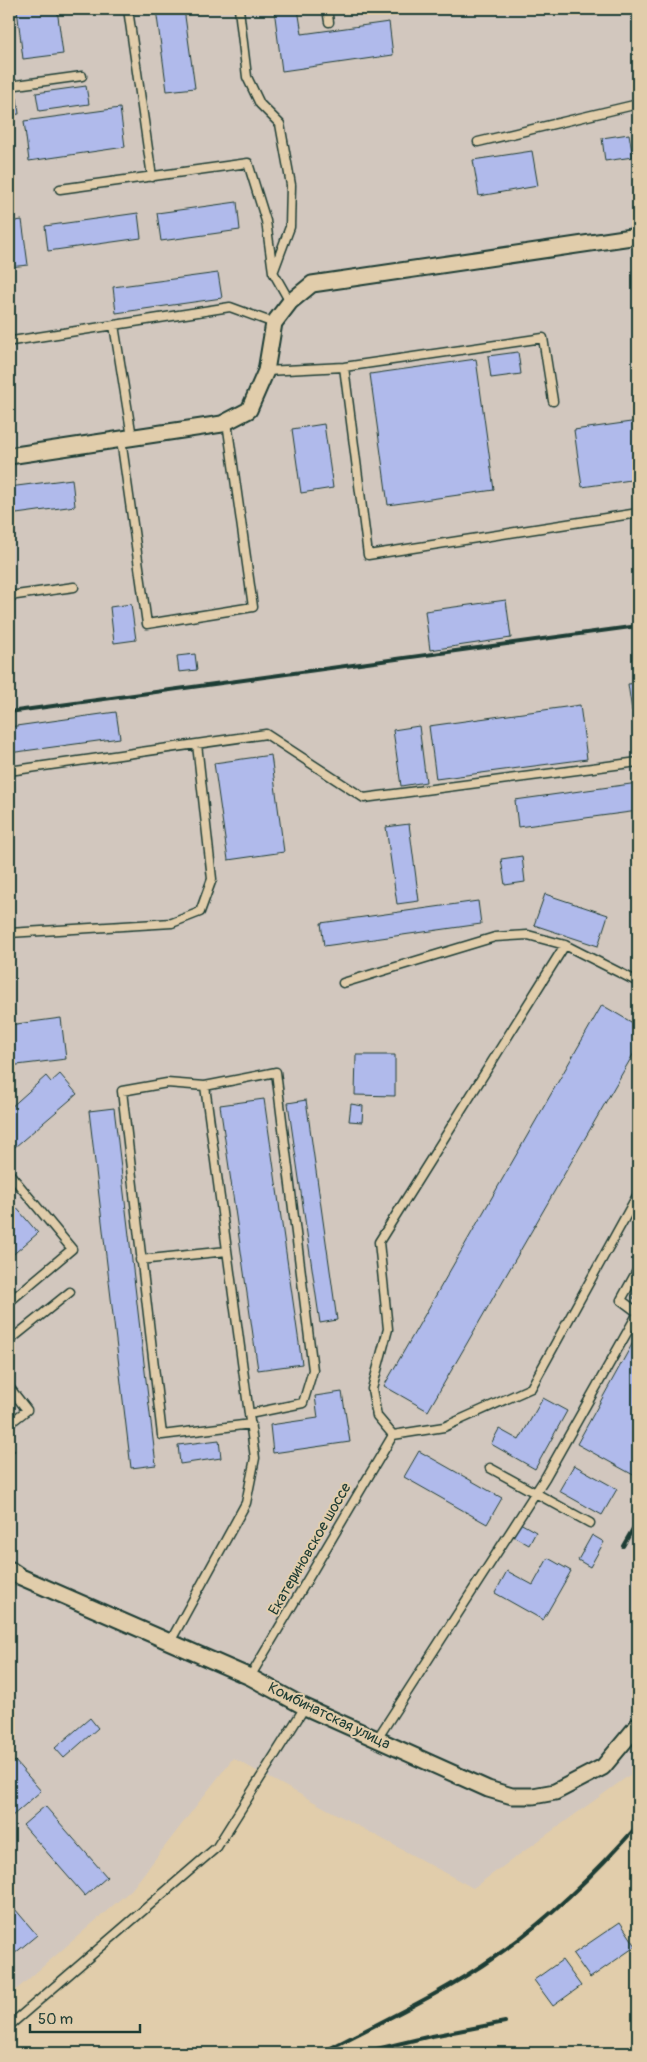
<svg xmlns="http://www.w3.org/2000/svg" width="647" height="2062" font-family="Pangolin,sans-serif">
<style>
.built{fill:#d2c7be}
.building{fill:#b0baeb;stroke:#1f3d34}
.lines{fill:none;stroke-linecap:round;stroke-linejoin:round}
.service-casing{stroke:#1f3d34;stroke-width:11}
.minor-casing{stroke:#1f3d34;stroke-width:19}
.service{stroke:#e1cdab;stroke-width:8}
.minor{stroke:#e1cdab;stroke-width:15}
.rail{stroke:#1f3d34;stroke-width:4}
.labels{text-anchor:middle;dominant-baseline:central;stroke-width:4;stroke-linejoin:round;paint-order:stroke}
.street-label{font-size:15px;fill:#1f3d34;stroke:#e1cdab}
</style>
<rect width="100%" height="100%" fill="#e1cdab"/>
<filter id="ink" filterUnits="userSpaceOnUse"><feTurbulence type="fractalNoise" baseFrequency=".02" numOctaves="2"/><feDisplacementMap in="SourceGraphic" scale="10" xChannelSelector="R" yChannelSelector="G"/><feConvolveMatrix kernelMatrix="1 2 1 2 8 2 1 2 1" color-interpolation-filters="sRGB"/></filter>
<g filter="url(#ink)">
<path class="built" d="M9,9h629v1760l-165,119 -240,-130 -101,131 -123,107z"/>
<path class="building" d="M17,9h40l6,45 -40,5z
M156,9h28l11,79 -28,3z
M274,9h24l4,25 87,-12 4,33 -111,16z
M86,86l3,18 -50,7 -3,-18z
M17,98l2,16 -10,1v-16z
M120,108l5,39 -96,14 -5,-40z
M629,134l4,23 -28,4 -3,-23z
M532,151l6,35 -59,10 -6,-36z
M237,202l3,28 -79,11 -4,-28z
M138,213l3,25 -93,13 -3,-25z
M22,220l6,45 -19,2v-45z
M218,273l4,25 -106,15 -3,-26z
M518,352l3,22 -30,4 -3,-22z
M476,359l18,131 -106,15 -18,-131z
M638,421v58l-56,8 -8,-57z
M324,424l9,64 -32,5 -9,-64z
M72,479l3,27 -66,9v-28z
M506,600l5,38 -81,12 -5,-39z
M131,604l5,36 -22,3 -4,-36z
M195,654l2,16 -18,2 -2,-16z
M638,683v27l-6,1 -4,-27z
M580,705l7,54 -151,20 -7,-53z
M116,712l4,26 -111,15v-26z
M419,726l7,56 -25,4 -8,-56z
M271,755l13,97 -56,8 -14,-97z
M638,783v28l-120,16 -3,-27z
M409,824l10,77 -22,3 -11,-77z
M522,856l3,26 -20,3 -4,-26z
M545,894l63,21 -10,31 -64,-21z
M478,901l3,23 -157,22 -3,-23z
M602,1005l36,21v20l-210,365 -44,-25z
M61,1018l5,41 -57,7v-41z
M356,1055h39v41l-40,-1z
M60,1074l17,20 -68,58v-43l37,-33 5,6z
M264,1099l38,265 -44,6 -38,-265z
M306,1100l31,220 -17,3 -32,-220z
M351,1104l12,2 -1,16 -13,-1z
M114,1108l42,357 -25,3 -42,-357z
M9,1199l29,34 -29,25z
M638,1289v12l-5,-3z
M636,1337l2,1 -1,139 -60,-33z
M342,1392l8,50 -77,11 -3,-28 48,-7 -3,-22z
M543,1398l24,13 -32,58 -44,-25 8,-15 20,11z
M219,1440l2,18 -41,6 -2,-19z
M9,1444l6,7 -6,5z
M419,1451l83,47 -15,26 -83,-47z
M574,1465l43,24 -15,26 -43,-24z
M520,1523l16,9 -7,13 -16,-9z
M592,1535l12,7 -14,25 -12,-7z
M548,1558l23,13 -28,49 -48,-27 12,-22 26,14z
M90,1718l8,10 -34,30 -9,-10z
M15,1761l26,30 -30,26 -2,-3v-47z
M45,1806l62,71 -22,19 -62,-71z
M9,1902l28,33 -23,19 -5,-6z
M620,1922l16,24 -46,32 -17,-24z
M562,1960l19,26 -28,20 -19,-26z"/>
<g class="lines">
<defs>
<path id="service" d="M128,9l24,168
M239,9l8,68 13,27 20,20 11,61 -1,42 -16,43
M327,9l2,13
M9,86l73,-10
M478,142l160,-38
M60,189l188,-26 18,58 7,51 17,30
M114,325l18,112
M12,341l218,-34 44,16
M344,367l24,188 270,-42
M266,371l78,-4 199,-29 10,63
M121,439l26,185 106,-17 -26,-185
M9,596l65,-9
M9,771l257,-37 98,64 274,-36
M9,933l163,-10 28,-11 12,-33 -15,-135
M343,983l152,-46 33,-2 37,10 73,37
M205,1086l-38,-3 -45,8 40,344 89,-11
M9,1173l63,76 -63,53
M140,1260l87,-9
M637,1312l-16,-12 17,-31
M9,1341l61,-49
M9,1387l18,23 -18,14
M393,1435l-16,-19 -5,-27 16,-60 -9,-87 186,-297
M393,1435l51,-8 87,-39 107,-194
M490,1468l100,55
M170,1642l76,-139 9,-45 -6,-44 -44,-328 71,-14 37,298 -10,33 -54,11
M250,1677l143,-242
M377,1739l168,-261 93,-165
M9,2026l208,-179 88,-140"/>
<path id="minor" d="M9,456l213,-32 27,-14 17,-39 8,-48 16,-21 22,-18 326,-48
M9,1569l12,8 229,100 55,30 183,82 24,7h21l22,-4 48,-25 35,-42"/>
</defs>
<use href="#service" class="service-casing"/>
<use href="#minor" class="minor-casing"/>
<use href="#service" class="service"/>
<use href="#minor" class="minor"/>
<path class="rail" d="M9,712l629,-86
M623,1546l15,-26
M321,2053c59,-31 121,-59 175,-97 53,-37 100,-83 142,-131
M360,2053l67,-16 78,-15"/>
</g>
</g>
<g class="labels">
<g class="street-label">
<text transform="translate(310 1549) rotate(-60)">Екатериновское шоссе</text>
<text transform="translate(329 1716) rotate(26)">Комбинатская улица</text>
</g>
</g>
<rect width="647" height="2062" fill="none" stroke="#e1cdab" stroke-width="30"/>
<rect x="15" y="15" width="617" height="2032" fill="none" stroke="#1f3d34" stroke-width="2" filter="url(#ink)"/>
<path d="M30 2024v8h110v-8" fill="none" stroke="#1f3d34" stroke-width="2.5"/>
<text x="38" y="2024" font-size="15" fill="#1f3d34" stroke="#e1cdab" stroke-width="4" paint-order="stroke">50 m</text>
</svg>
